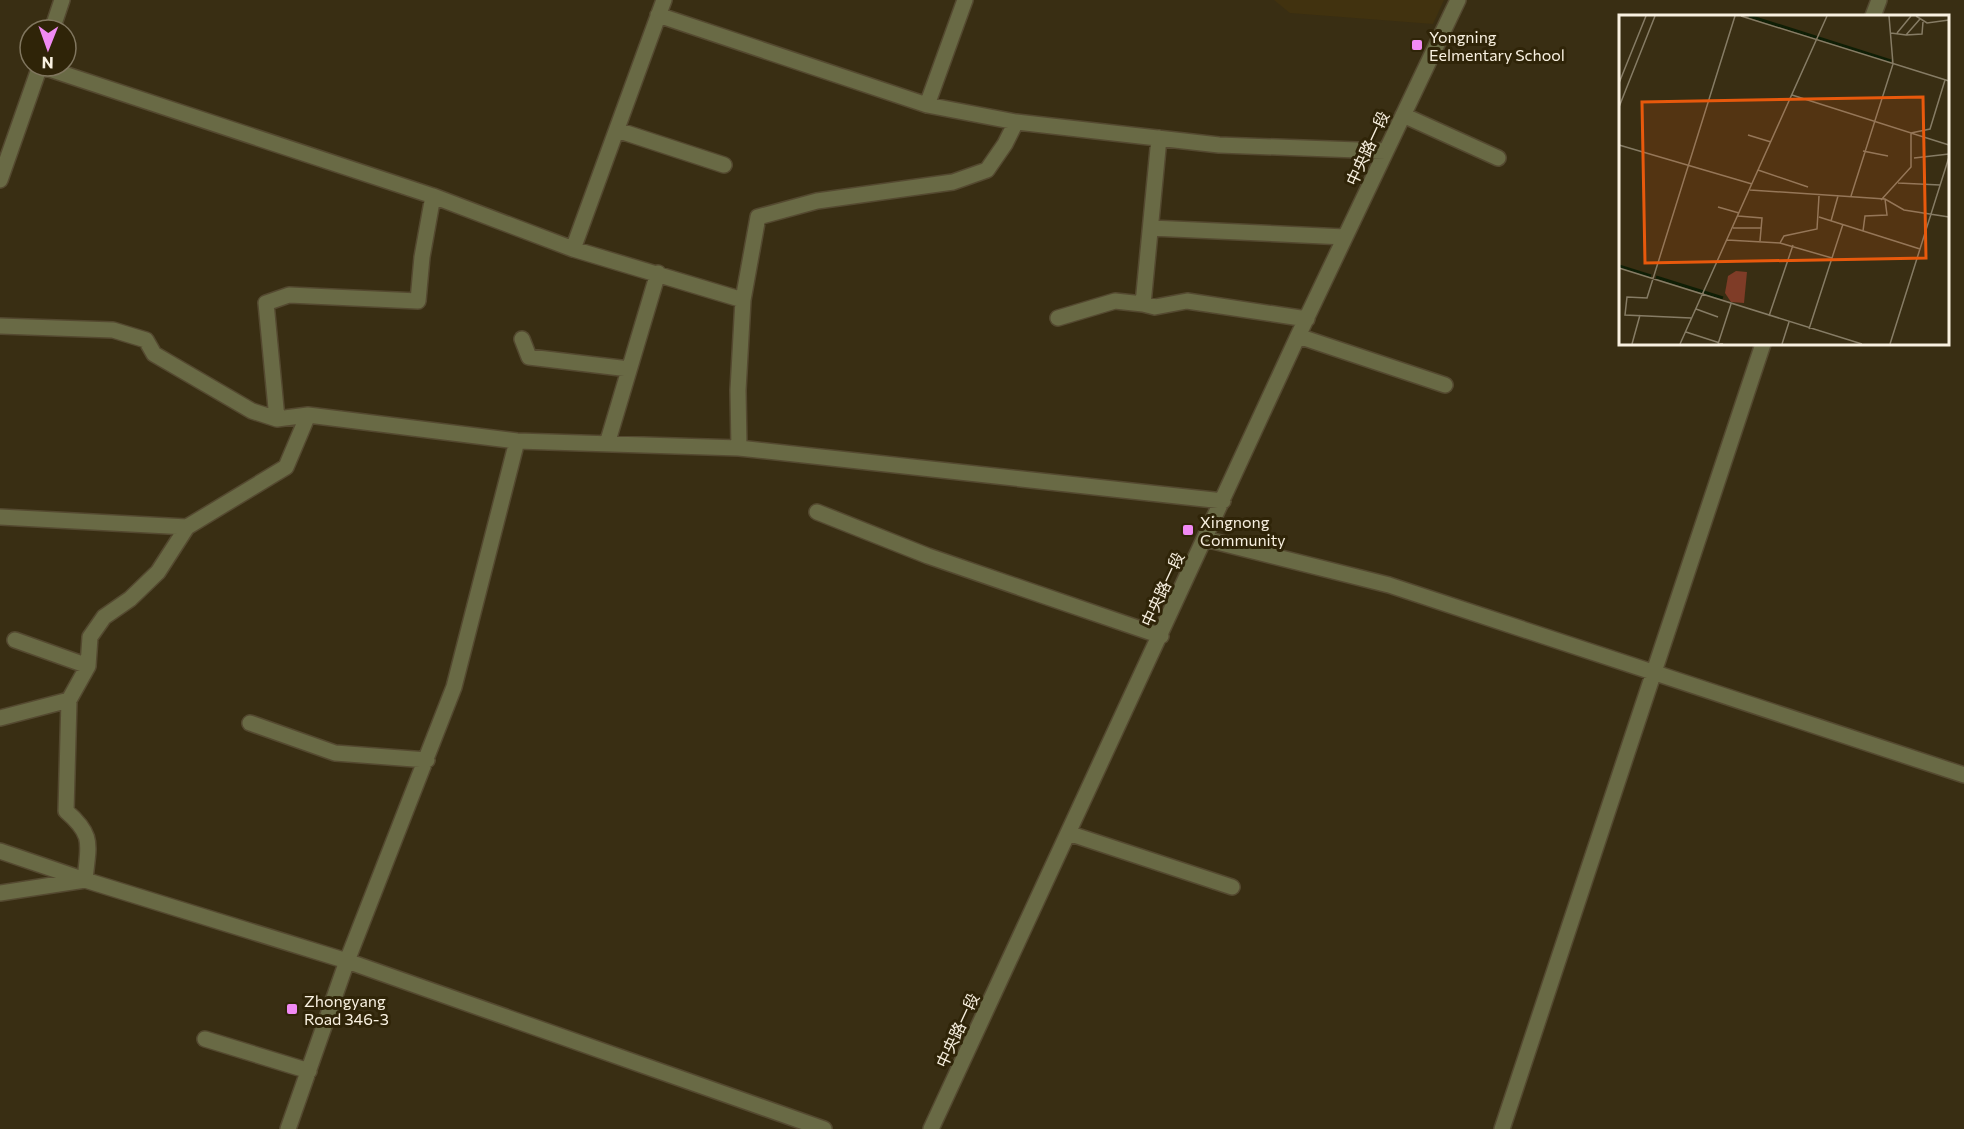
<svg xmlns="http://www.w3.org/2000/svg" width="1964" height="1129" font-family="Commissioner,'Noto Sans TC',sans-serif">
<style>
.built{fill:#41320f}
.lines{fill:none;stroke-linecap:round;stroke-linejoin:round}
.minor-casing{stroke:#544930;stroke-width:18}
.minor{stroke:#696a45;stroke-width:15}
.poi-dot{fill:#f18af4;stroke:#2f2408;stroke-width:2}
.labels{text-anchor:middle;dominant-baseline:central;stroke-width:6;stroke-linejoin:round;paint-order:stroke}
.poi-label{font-size:16px;fill:#f9f1e1;stroke:#2f2408;text-anchor:start}
.street-label{font-size:16px;fill:#f9f1e1;stroke:#2f2408}
.inset-river{fill:none;stroke:#0f1e05;stroke-width:3}
.inset-road{fill:none;stroke:#867c65;stroke-width:1.5}
.view{fill:#e8590c;fill-opacity:0.15;stroke:#e8590c;stroke-width:3}
.inset-edge{fill:none;stroke:#f9f1e1;stroke-width:3}
</style>
<rect width="100%" height="100%" fill="#392e13"/>
<path class="built" d="M1274,0h170l-11,24 -143,-11z"/>
<g class="lines">
<defs>
<path id="minor" d="M658,15l269,90 89,17 -11,22 -18,26 -34,12 -136,19 -59,16 -15,83 -5,90 1,58
M1873,16l6,-16
M52,30l10,-30
M40,66l393,130 140,53 170,51
M927,105l38,-105
M1403,115l95,43
M1016,122l203,23 166,6
M617,130l107,35
M1159,138l-16,166 12,3 32,-6 120,18
M0,180l40,-114
M1151,228l194,9
M573,249l91,-249
M1058,318l57,-17 28,3
M0,326l113,4 33,10 8,14 98,57 25,8 31,-4 209,26 222,7 484,53
M1298,336l147,49
M522,339l7,18 100,12
M277,419l-11,-116 23,-8 129,6 4,-44 11,-61
M607,444l51,-171
M817,512l111,44 233,80
M0,517l187,10
M1205,539l184,46 575,190
M15,640l73,26
M0,718l69,-18
M250,723l85,30 92,7
M1068,833l164,54
M0,851l85,29c3,-35 10,-44 -19,-69l3,-111 19,-34 2,-29 14,-20 26,-18 28,-27 29,-45 99,-60 22,-52
M0,893l85,-13 262,81 477,168
M205,1039l104,32
M288,1129l59,-168 107,-274 63,-246
M931,1129l367,-793 160,-336
M1502,1129l261,-785"/>
</defs>
<use href="#minor" class="minor-casing"/>
<use href="#minor" class="minor"/>
</g>
<g class="poi-dot">
<rect x="1411" y="39" width="12" height="12" rx="3"/>
<rect x="1182" y="524" width="12" height="12" rx="3"/>
<rect x="286" y="1003" width="12" height="12" rx="3"/>
</g>
<g class="labels">
<g class="poi-label">
<text x="1429" y="36">Yongning<tspan x="1429" dy="18">Eelmentary School</tspan></text>
<text x="1200" y="521">Xingnong<tspan x="1200" dy="18">Community</tspan></text>
<text x="304" y="1000">Zhongyang<tspan x="304" dy="18">Road 346-3</tspan></text>
</g>
<g class="street-label">
<text transform="translate(1367 148) rotate(-65)">中央路一段</text>
<text transform="translate(1162 589) rotate(-65)">中央路一段</text>
<text transform="translate(957 1030) rotate(-65)">中央路一段</text>
</g>
</g>
<g transform="translate(1619 15)">
<rect width="330" height="330" fill="#392e13"/>
<path d="M117,256l11,1 -3,31 -13,-1 -6,-9 3,-17z" fill="#7f3c27"/>
<path class="inset-river" d="M130,1l142,45M0,251l32,10M37,262l67,21"/>
<path class="inset-road" d="M122,1l208,65M297,1l11,7 22,-3M272,18l15,2 14,-16M278,18l14,-17M287,20l16,-1 1,-12M0,68l27,-67M173,80l119,38 19,-4 15,-49M0,92l36,-91M129,120l23,7M0,130l133,39M244,136l25,5M295,143l35,-4M139,155l50,17M279,168l42,2M131,175l135,9 19,11 45,7M200,181l-2,33 -33,7 -4,7 52,15M232,181l42,-132 -4,-48M262,185l30,-33v-34l38,12M99,192l21,6M119,201l24,2 -2,23M200,202l101,32M212,206l7,-25M114,213h28M244,216l2,-15 22,-1 -2,-16M108,225l53,3M0,253l243,76M77,294l22,8M150,301l24,-71M72,303l-66,-3 2,-18 20,1 88,-282M190,314l34,-105M67,317l37,12M13,329l8,-29M61,329l147,-328M99,329l13,-40M163,329l7,-22M271,329l59,-187"/>
<path class="view" d="M304,82l3,161 -281,5 -3,-161z"/>
<rect width="330" height="330" class="inset-edge"/>
</g>
<g transform="translate(48 48) rotate(181)"><circle r="28" fill="#2f2408" stroke="#80765f" stroke-width="1.5"/>
<path d="M0-4.5L10 22L0 15L-10 22Z" fill="#f18af4"/>
<text y="-9" font-size="16" font-weight="bold" text-anchor="middle" fill="#f9f1e1">N</text>
</g>
</svg>
